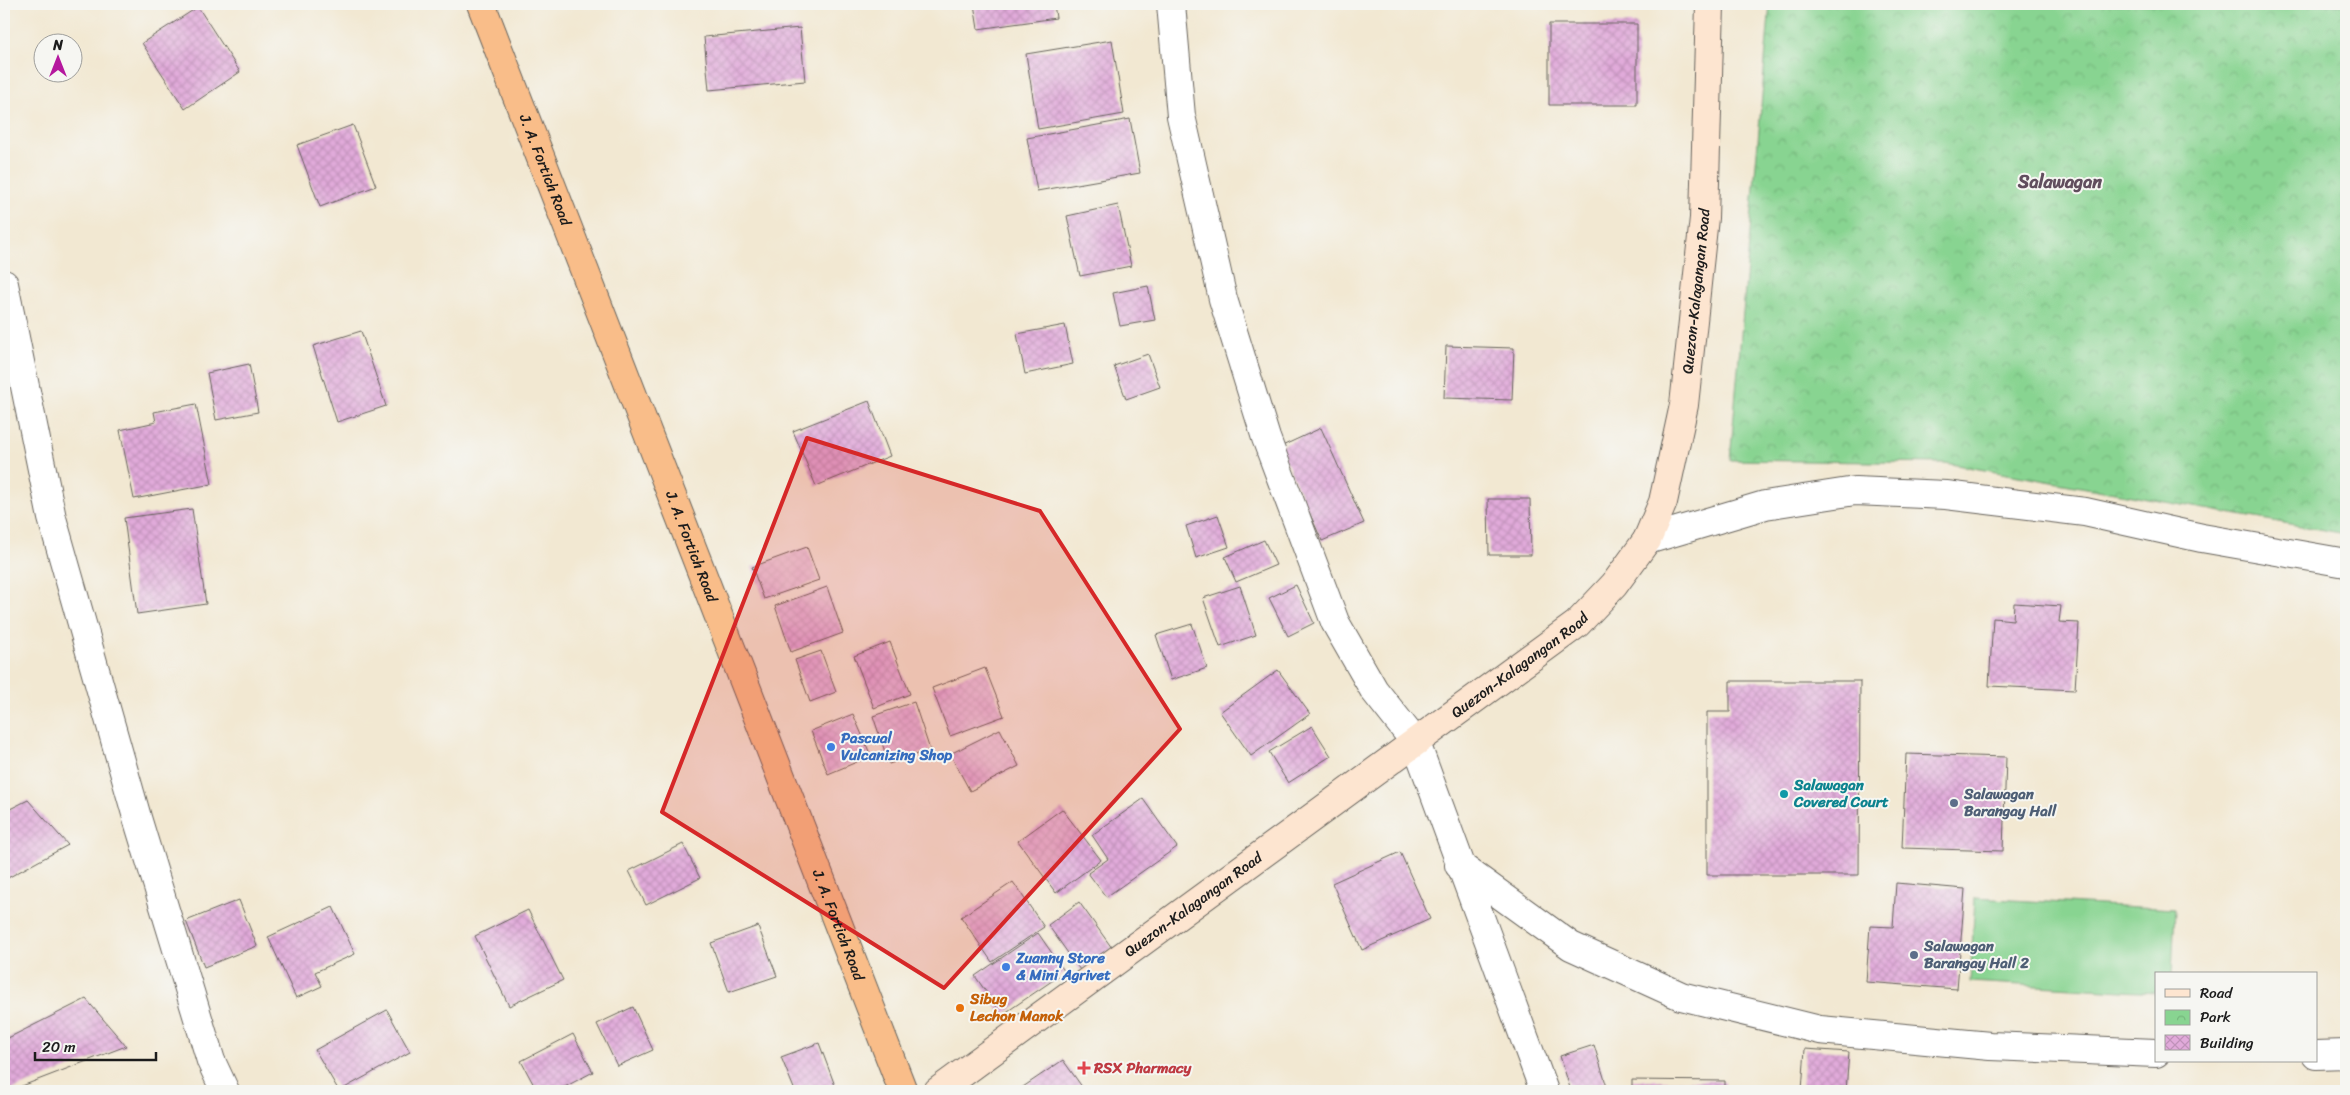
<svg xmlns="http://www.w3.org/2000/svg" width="2350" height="1095" font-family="Sriracha,sans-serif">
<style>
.green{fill:#88d491;stroke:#527856}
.park{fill:url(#park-crowns);stroke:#527856}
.building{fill:url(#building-cross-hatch)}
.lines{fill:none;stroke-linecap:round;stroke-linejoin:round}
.minor-casing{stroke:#67635c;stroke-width:30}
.secondary-casing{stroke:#67635c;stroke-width:30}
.trunk-casing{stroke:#67635c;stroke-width:30}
.minor{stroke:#fff;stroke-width:28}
.secondary{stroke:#fde5d0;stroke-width:28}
.trunk{stroke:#f9bd89;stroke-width:28}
.marked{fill:#d62828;fill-opacity:0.2;stroke:#d62828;stroke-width:4;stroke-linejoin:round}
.shop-dot{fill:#3f7fe0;stroke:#f6f6f2;stroke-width:2}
.culture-dot{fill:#0f9aa8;stroke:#f6f6f2;stroke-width:2}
.service-dot{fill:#5c6f8a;stroke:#f6f6f2;stroke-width:2}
.food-dot{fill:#e8710a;stroke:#f6f6f2;stroke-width:2}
.health-dot{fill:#e0444e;stroke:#f6f6f2;stroke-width:2}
.labels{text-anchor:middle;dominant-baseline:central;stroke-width:4;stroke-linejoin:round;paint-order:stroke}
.street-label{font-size:15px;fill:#1c1c1c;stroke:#f6f6f2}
.shop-label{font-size:15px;font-weight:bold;fill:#366cbe;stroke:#f6f6f2;text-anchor:start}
.culture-label{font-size:15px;font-weight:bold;fill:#0d838f;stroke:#f6f6f2;text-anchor:start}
.service-label{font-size:15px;font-weight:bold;fill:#4e5e75;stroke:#f6f6f2;text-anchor:start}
.food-label{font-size:15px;font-weight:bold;fill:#c56008;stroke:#f6f6f2;text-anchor:start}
.health-label{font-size:15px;font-weight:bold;fill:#be3a42;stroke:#f6f6f2;text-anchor:start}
.quarter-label{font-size:18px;font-weight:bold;fill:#614e5e;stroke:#f6f6f2}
</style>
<defs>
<pattern id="park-crowns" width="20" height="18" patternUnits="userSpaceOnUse" patternTransform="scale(1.25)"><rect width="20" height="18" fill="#88d491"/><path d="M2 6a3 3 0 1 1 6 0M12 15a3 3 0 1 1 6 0" fill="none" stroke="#75b57c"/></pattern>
<pattern id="building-cross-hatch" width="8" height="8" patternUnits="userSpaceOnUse" patternTransform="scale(1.25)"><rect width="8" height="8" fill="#e1aada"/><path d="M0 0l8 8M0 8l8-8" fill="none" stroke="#c092ba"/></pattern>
</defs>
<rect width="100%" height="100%" fill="#f6f6f2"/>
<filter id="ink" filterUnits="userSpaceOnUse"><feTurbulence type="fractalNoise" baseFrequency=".02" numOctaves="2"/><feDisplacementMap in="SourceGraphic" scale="10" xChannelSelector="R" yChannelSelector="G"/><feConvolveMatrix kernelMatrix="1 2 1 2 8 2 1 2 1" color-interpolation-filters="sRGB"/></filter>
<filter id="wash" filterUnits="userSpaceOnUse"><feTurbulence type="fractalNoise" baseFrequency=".0096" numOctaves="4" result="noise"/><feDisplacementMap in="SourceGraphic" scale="20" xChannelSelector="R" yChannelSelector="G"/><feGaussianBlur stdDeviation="1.12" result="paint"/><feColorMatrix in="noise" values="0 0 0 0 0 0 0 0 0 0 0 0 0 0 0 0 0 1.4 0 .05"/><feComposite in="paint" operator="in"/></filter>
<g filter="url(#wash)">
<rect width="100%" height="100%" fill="#f2e8d2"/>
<path class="green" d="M1975,898l200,11 -3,65h-16v19l-186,-11z"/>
<path class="park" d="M1770,4h576v530l-401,-71 -215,-3z"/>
<g id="blocks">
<path class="building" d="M974,4h80l2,14 -78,11z
M198,7l42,65 -55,37 -43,-66z
M1549,24h88v81h-88z
M800,28l5,53 -96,9 -5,-53z
M1112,40l12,74 -86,15 -12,-75z
M1130,119l10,54 -103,18 -10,-53z
M353,125l23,61 -56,21 -23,-62z
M1118,205l13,61 -51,10 -13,-60z
M1148,286l7,34 -35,6 -7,-33z
M1065,325l8,39 -48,10 -8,-40z
M361,331l25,75 -49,16 -24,-76z
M1446,346l68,2 -2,52 -68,-2z
M1148,354l12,33 -34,12 -12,-33z
M249,364l9,48 -42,8 -9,-47z
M869,401l21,55 -74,30 -23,-55z
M196,404l16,80 -78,15 -14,-69 36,-8 -2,-10z
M1321,428l43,95 -42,18 -42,-94z
M1488,499h42l1,56h-42z
M192,509l14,95 -69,10 -13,-96z
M1218,515l11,32 -33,11 -10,-32z
M1264,540l12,25 -40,17 -11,-25z
M807,547l12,33 -55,19 -12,-32z
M1296,585l18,38 -26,13 -19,-38z
M1240,586l16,49 -36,12 -17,-49z
M827,587l16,46 -52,19 -16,-46z
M2014,603l47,3 -2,16 20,1 -4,67 -86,-4 4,-68 20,2z
M1192,624l15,44 -36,12 -15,-45z
M890,642l20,52 -36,14 -20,-52z
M821,651l15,41 -26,10 -15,-42z
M985,668l19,48 -54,20 -18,-48z
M1278,670l32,44 -59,42 -31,-44z
M1730,681h130l-1,194h-152v-163h23z
M914,702l16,48 -41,14 -16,-48z
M853,714l18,42 -43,18 -17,-43z
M1312,726l19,30 -43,27 -19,-31z
M1000,729l19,37 -49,25 -20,-37z
M1906,754l100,3 -3,94 -101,-3z
M1143,799l34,48 -71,50 -18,-24 20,-14 -16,-24z
M28,800l40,45 -64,35v-68z
M1062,809l39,51 -45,33 -38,-52z
M683,844l17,34 -54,27 -17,-34z
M1400,852l30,67 -68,31 -30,-67z
M1013,882l31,45 -52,35 -31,-45z
M1896,883l69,6 -8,100 -91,-7 4,-56 23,1z
M239,900l18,46 -53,21 -18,-46z
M1079,902l33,46 -32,22 -32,-45z
M333,907l22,47 -40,18 7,14 -26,12 -28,-61z
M528,910l35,70 -54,26 -34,-70z
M758,926l19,50 -48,16 -18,-49z
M1038,933l27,39 -63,43 -27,-39z
M86,999l40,47 -117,45h-5v-51z
M633,1007l20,43 -36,16 -20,-42z
M387,1010l23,42 -71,39 -24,-41z
M573,1034l20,38 -36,19h-20l-16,-30z
M819,1043l18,48h-42l-14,-34z
M1594,1045l13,42 -13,4h-23l-11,-35z
M1805,1049l44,3 -3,39 -44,-1z
M1063,1060l22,31h-68z
M1632,1080l93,1v10h-93z"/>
</g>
</g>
<g filter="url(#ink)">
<use href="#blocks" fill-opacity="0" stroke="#67635c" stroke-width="1"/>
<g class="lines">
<defs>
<path id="minor" d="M1171,4l10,112 42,183 43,139 69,184 39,68 42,53 128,348
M4,284l48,234 86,303 73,240 14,30
M1647,540l118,-35 90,-14 91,4 139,17 117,26 144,25
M1459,865l112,81 110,50 139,34 170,16 166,7
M2316,1055l30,-1"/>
<g id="secondary">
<path id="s1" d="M938,1091l639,-467 37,-39 33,-45 16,-38 21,-97 20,-187 6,-214"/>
</g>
<g id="trunk">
<path id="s2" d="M481,4l422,1087"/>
</g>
</defs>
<use href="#minor" class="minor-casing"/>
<use href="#secondary" class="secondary-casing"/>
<use href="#trunk" class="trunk-casing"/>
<use href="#minor" class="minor"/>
<use href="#secondary" class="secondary"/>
<use href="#trunk" class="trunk"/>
</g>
</g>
<path class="marked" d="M807,438l233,73 140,218 -236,259 -282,-176z"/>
<g class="shop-dot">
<circle cx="831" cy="747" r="5"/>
<circle cx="1006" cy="967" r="5"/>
</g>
<circle class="culture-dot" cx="1784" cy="794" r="5"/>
<g class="service-dot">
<circle cx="1954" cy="803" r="5"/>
<circle cx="1914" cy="955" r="5"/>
</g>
<circle class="food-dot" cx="960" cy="1008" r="5"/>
<path class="health-dot" d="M1081.5 1060.5h5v5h5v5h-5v5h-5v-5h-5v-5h5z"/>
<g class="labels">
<g class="street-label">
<text stroke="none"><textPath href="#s2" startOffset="178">J. A. Fortich Road</textPath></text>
<text stroke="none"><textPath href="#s1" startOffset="1156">Quezon-Kalagangan Road</textPath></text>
<text stroke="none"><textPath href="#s2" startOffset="582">J. A. Fortich Road</textPath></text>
<text stroke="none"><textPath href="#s1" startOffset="721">Quezon-Kalagangan Road</textPath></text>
<text stroke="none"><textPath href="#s1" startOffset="316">Quezon-Kalagangan Road</textPath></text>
<text stroke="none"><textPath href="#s2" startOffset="988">J. A. Fortich Road</textPath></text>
</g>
<g class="shop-label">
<text x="841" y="738">Pascual<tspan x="841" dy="17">Vulcanizing Shop</tspan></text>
<text x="1016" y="958">Zuanny Store<tspan x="1016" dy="17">&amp; Mini Agrivet</tspan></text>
</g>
<g class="culture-label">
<text x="1794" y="785">Salawagan<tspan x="1794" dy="17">Covered Court</tspan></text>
</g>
<g class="service-label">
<text x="1964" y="794">Salawagan<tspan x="1964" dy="17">Barangay Hall</tspan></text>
<text x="1924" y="946">Salawagan<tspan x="1924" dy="17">Barangay Hall 2</tspan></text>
</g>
<g class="food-label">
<text x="970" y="999">Sibug<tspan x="970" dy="17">Lechon Manok</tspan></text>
</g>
<g class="health-label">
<text x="1094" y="1068">RSX Pharmacy</text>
</g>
<g class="quarter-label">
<text x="2060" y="182">Salawagan</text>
</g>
</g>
<rect width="2350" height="1095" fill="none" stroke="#f6f6f2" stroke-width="20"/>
<rect x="2155" y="972" width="162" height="90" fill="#f6f6f2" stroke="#9f9f9c"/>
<rect x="2165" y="989" width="25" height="8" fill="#fde5d0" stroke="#9f9f9c"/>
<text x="2200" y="998" font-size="15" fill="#1c1c1c">Road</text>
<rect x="2165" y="1010" width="25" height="15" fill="url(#park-crowns)" stroke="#9f9f9c"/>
<text x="2200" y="1022" font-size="15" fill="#1c1c1c">Park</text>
<rect x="2165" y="1035" width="25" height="15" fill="url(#building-cross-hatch)" stroke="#9f9f9c"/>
<text x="2200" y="1048" font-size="15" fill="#1c1c1c">Building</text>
<g transform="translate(58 58)"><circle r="24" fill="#f6f6f2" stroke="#9f9f9c"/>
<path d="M0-4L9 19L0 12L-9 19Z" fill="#b5179e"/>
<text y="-8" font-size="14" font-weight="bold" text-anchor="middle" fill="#1c1c1c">N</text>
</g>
<path d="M35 1052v8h121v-8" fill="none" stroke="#1c1c1c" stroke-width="2.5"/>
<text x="42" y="1052" font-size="15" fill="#1c1c1c" stroke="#f6f6f2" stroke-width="4" paint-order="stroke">20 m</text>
</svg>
